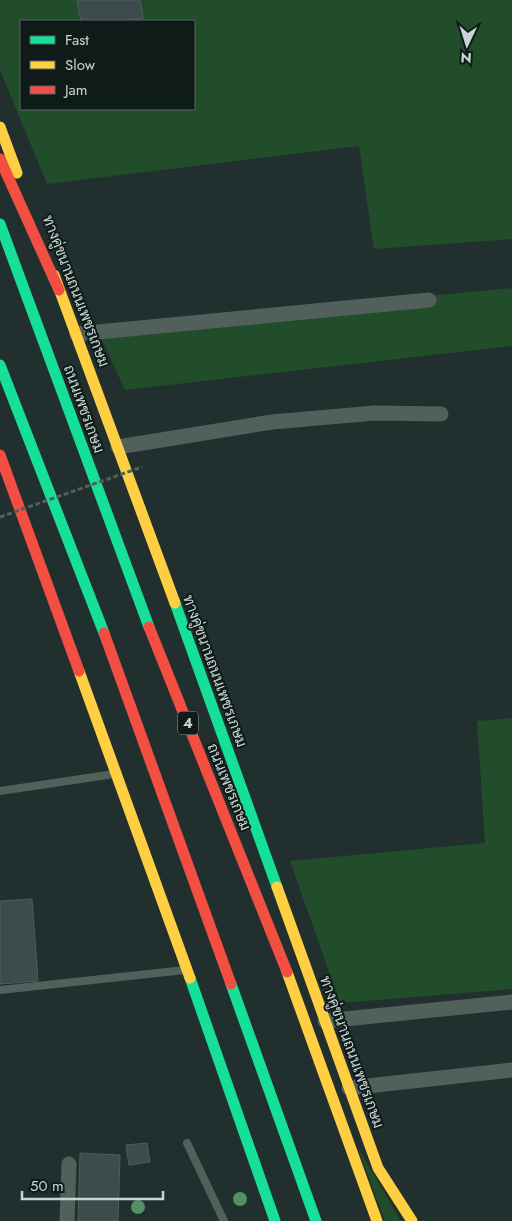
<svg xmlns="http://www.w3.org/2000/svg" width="512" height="1221" font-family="Jost,Sarabun,sans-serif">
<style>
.green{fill:#214d2b;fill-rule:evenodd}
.building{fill:#3c4b4b;stroke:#505c5c}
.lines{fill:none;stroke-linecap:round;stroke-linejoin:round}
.lane{stroke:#51605a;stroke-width:8}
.street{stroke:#51605a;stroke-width:15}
.fast{stroke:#16e098;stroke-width:11}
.slow{stroke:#ffcf43;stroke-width:11}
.jam{stroke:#f24e42;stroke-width:11}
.path-bridge{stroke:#525f5b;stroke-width:3;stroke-dasharray:5 2.5;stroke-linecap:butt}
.tree{fill:#509261}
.labels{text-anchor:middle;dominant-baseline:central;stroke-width:4;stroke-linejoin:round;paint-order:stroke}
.shield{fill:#0f1b19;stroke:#909e9c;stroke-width:1}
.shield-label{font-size:14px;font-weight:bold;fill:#c7d6d4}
.street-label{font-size:15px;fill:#c7d6d4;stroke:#0f1b19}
</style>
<rect width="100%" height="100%" fill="#21302e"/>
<path class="green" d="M0,0h512v239l-138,10 -15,-103 -312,38 -47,-114zM21,21h173v88h-173z
M512,288v58l-387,44 -29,-63z
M512,718v271l-172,14 -50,-142 195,-18 -8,-122z
M357,1146l44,75h-16z"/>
<path class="building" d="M77,0h63l3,18 -19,3h-43z
M32,899l6,82 -38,3v-83z
M147,1143l3,19 -21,3 -3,-20z
M80,1153l40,2 -2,66h-40z"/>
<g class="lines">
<path class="lane" d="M0,791l114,-17
M0,990l185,-20
M187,1143l37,78"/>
<path class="street" d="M77,334l352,-34
M118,447l154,-25 103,-9 66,1
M325,1021l187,-19
M349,1088l163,-18
M67,1221l2,-57"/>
<path class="fast" d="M0,224l149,403
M0,365l104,268
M175,603l102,284
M190,978l85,243
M231,984l85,237"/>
<path class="slow" d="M0,127l17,46
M54,275l121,328
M79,671l111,307
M277,887l101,281 34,53
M287,972l90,249"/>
<path class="jam" d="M0,159l59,131
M0,455l79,216
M149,627l138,345
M104,633l127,351"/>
<path class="path-bridge" d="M0,517l142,-50"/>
</g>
<g class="tree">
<circle cx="240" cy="1199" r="7"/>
<circle cx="138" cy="1207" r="7"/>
</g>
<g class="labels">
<rect class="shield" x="178" y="711.5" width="20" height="23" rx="4"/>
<g class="shield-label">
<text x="188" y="723">4</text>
</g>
<g class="street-label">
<text transform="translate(76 291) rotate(69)">ทางคู่ขนานถนนเพชรเกษม</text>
<text transform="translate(84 409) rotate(70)">ถนนเพชรเกษม</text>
<text transform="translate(215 671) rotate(70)">ทางคู่ขนานถนนเพชรเกษม</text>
<text transform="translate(229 787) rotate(68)">ถนนเพชรเกษม</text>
<text transform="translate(352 1052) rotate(70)">ทางคู่ขนานถนนเพชรเกษม</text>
</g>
</g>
<rect x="20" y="20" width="175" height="90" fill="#0f1b19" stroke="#596664"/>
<rect x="30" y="36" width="25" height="8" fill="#16e098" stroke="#596664"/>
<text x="65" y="45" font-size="15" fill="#c7d6d4">Fast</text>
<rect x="30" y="61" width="25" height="8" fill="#ffcf43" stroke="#596664"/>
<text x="65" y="70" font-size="15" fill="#c7d6d4">Slow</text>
<rect x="30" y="86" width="25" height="8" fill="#f24e42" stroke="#596664"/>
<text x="65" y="95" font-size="15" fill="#c7d6d4">Jam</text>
<g transform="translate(467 45) rotate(184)" stroke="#0f1b19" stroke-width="4" paint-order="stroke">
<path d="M0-4L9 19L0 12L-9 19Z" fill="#c7d6d4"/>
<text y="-8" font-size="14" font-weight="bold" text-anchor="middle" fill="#c7d6d4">N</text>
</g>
<path d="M22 1191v8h141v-8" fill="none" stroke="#c7d6d4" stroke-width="2.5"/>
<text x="30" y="1191" font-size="15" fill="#c7d6d4" stroke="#0f1b19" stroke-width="4" paint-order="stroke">50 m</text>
</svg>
